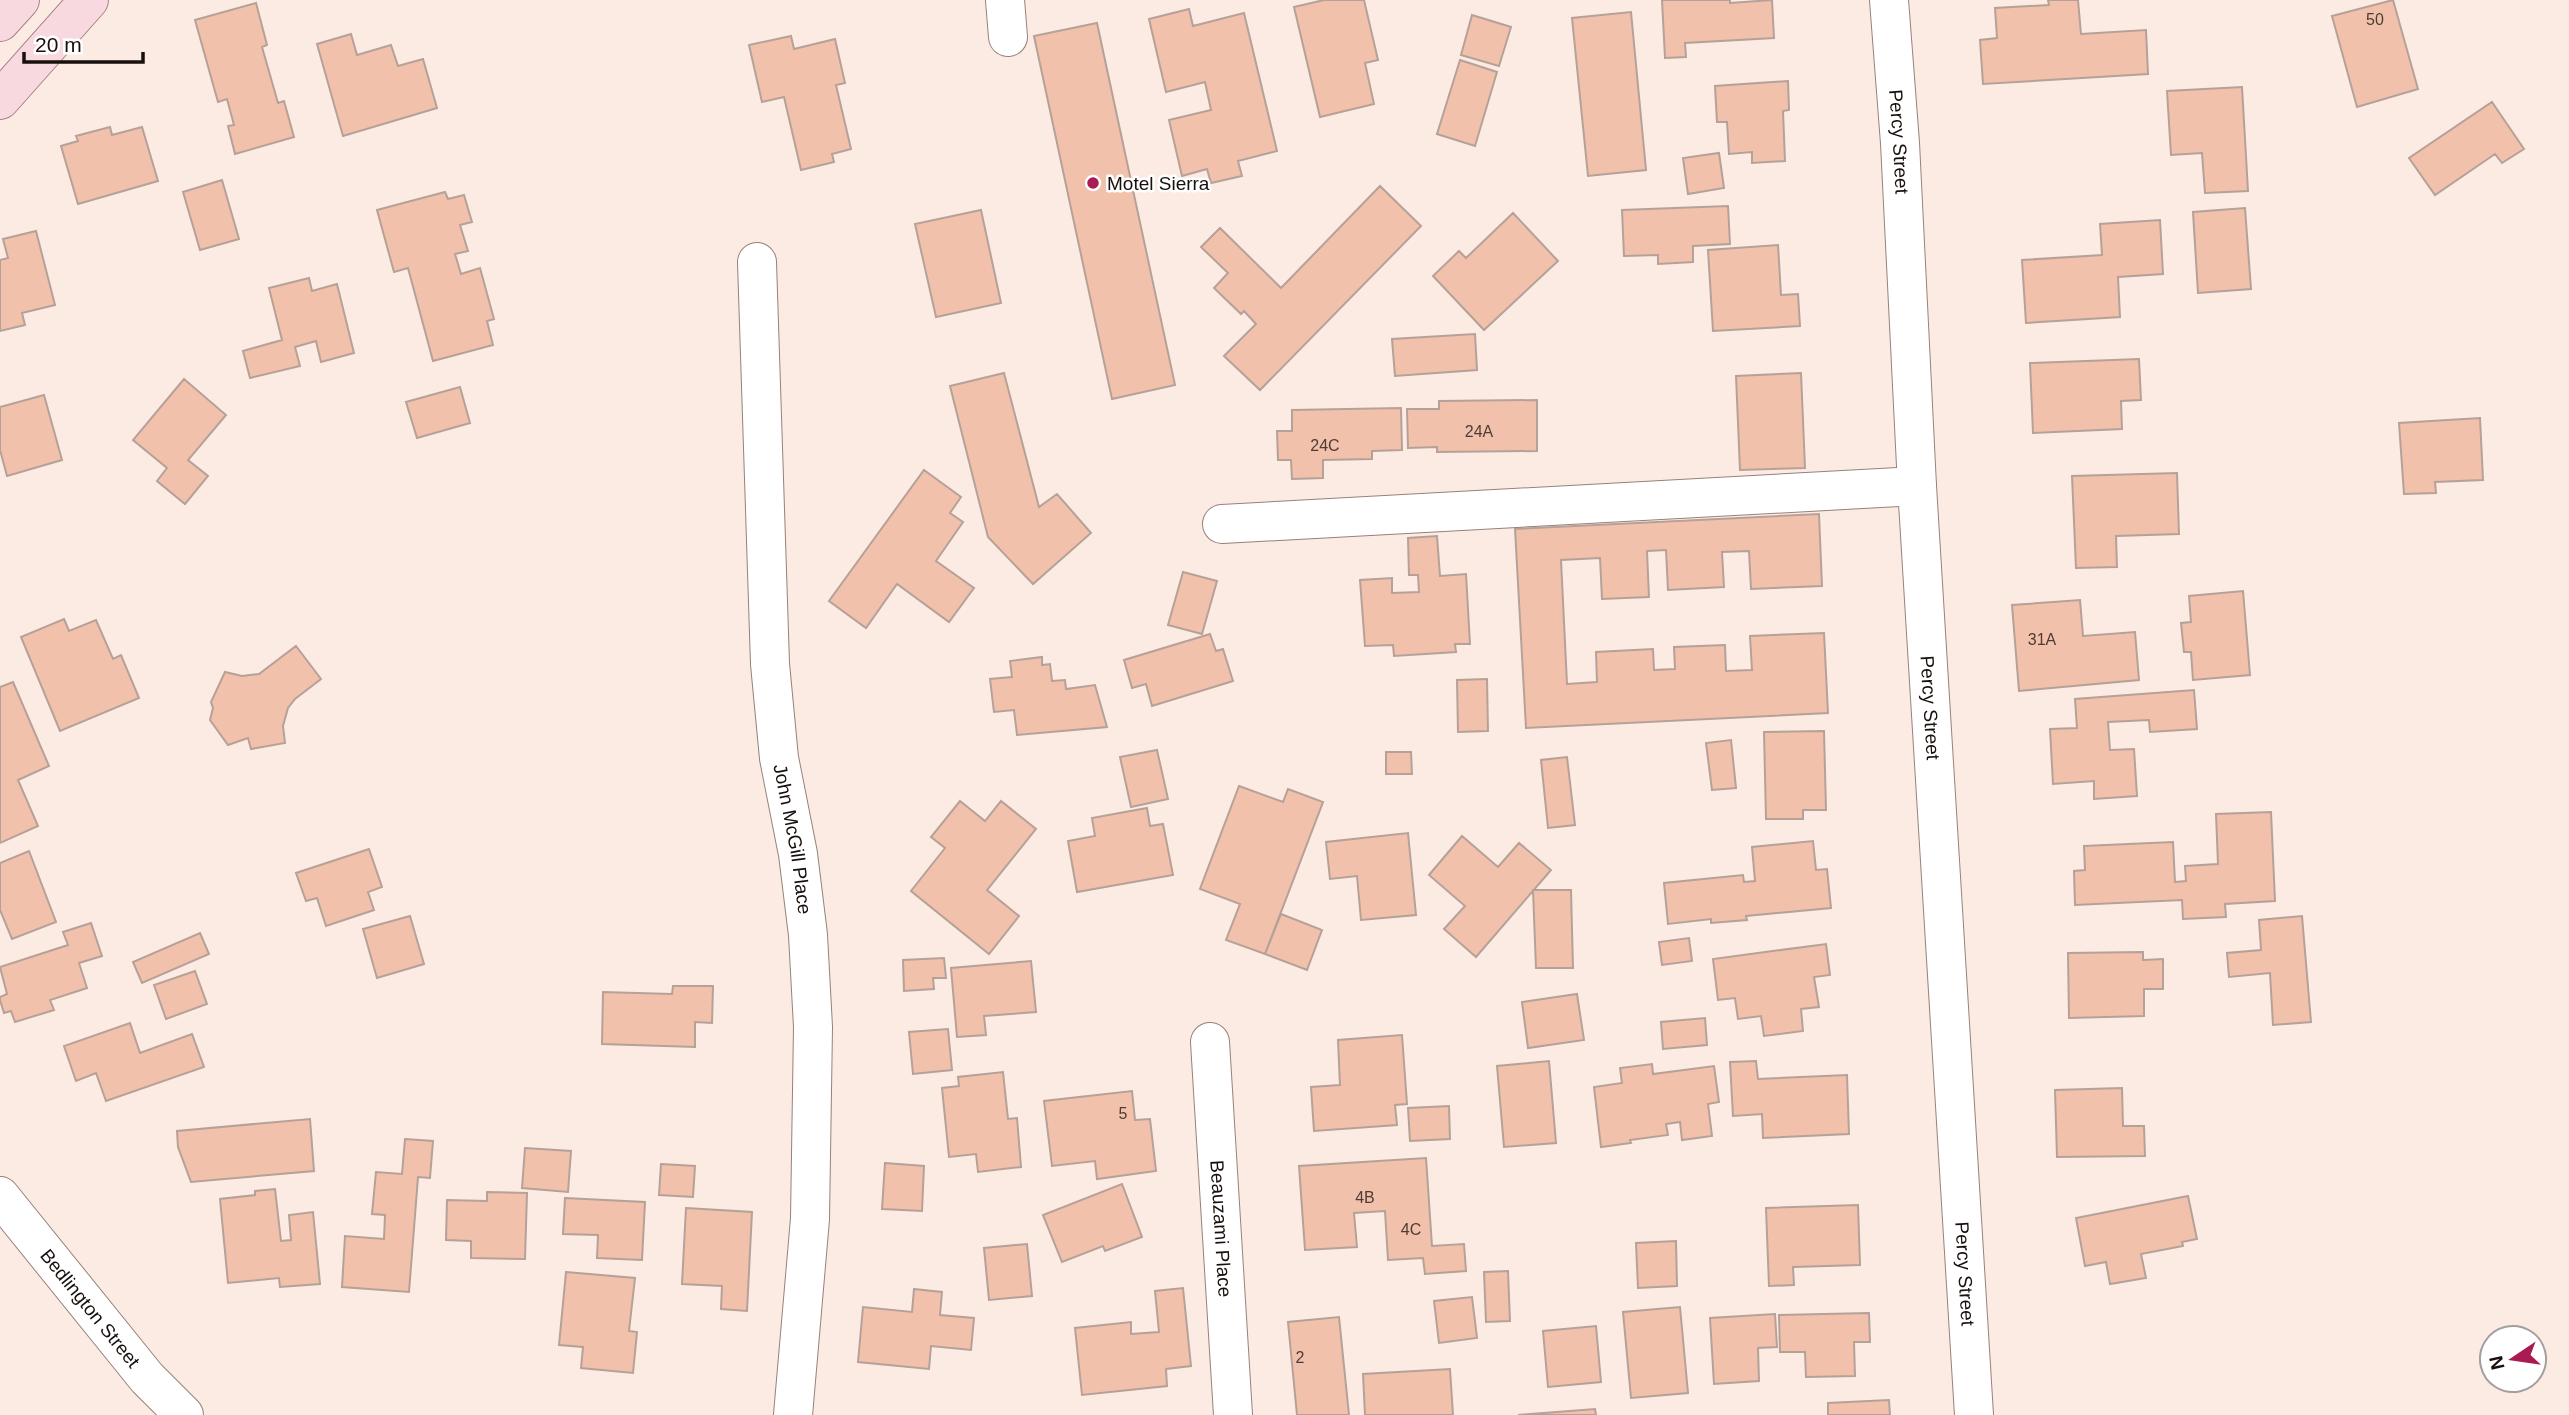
<svg xmlns="http://www.w3.org/2000/svg" width="2569" height="1415" font-family="Helvetica,sans-serif">
<style>
.building{fill:#f2c1ac;stroke:#b6a198;stroke-width:2}
.lines{fill:none;stroke-linecap:round;stroke-linejoin:round}
.minor-casing{stroke:#96827a;stroke-width:40}
.major-casing{stroke:#a78287;stroke-width:40}
.minor{stroke:#fff;stroke-width:38}
.major{stroke:#f8d9df;stroke-width:38}
.poi-dot{fill:#aa1a53;stroke:#fff;stroke-width:2.5}
.labels{text-anchor:middle;dominant-baseline:central;stroke-width:5;stroke-linejoin:round;paint-order:stroke}
.number-label{font-size:16px;fill:#4e3c35}
.street-label{font-size:19px;fill:#17100d;stroke:#fff}
.poi-label{font-size:19px;fill:#17100d;stroke:#fff;text-anchor:start}
</style>
<rect width="100%" height="100%" fill="#fcebe3"/>
<path class="building" d="M1324,0h40l14,60 -13,3 9,41 -54,13 -26,-110z
M1662,0h68v3l42,-3 2,38 -89,5 1,14 -21,1z
M2048,0h30l3,34 65,-4 2,44 -165,10 -3,-44 17,-2 -2,-30 54,-3z
M2393,0l25,89 -61,18 -25,-91z
M256,3l11,42 -5,2 16,56 6,-2 10,36 -59,17 -7,-28 6,-1 -7,-26 -9,3 -23,-82z
M1189,9l4,17 51,-13 33,138 -39,10 4,15 -31,7 -4,-14 -25,7 -13,-56 42,-10 -6,-28 -39,10 -17,-73z
M1631,12l15,158 -58,6 -16,-158z
M1472,15l39,12 -12,39 -38,-11z
M1097,23l78,362 -63,14 -78,-363z
M351,34l6,21 34,-10 7,21 25,-7 14,49 -94,28 -26,-92z
M791,36l3,13 41,-10 10,44 -9,2 15,64 -19,5 2,8 -33,8 -17,-73 -22,5 -13,-57z
M1460,60l37,12 -22,74 -38,-12z
M1788,81l1,29 -6,1 2,50 -33,2v-11l-23,2 -2,-32h-10l-2,-36z
M2242,87l6,104 -43,2 -3,-40 -31,2 -4,-64z
M2492,102l32,47 -22,14 -7,-9 -60,41 -26,-37z
M110,127l2,8 30,-8 16,54 -80,23 -17,-58 17,-5 -2,-5z
M1719,153l5,35 -36,6 -5,-36z
M222,180l17,59 -39,11 -17,-58z
M1380,186l41,40 -161,164 -36,-34 32,-32 -12,-13 -3,3 -27,-26 14,-15 -27,-26 19,-19 61,60z
M445,192l3,7 16,-4 8,27 -12,3 8,26 -13,3 6,20 19,-6 14,51 -7,2 6,24 -60,16 -25,-93 -14,4 -17,-62z
M1728,206l2,38 -37,2v16l-35,2v-9l-34,1 -2,-46z
M2245,208l6,81 -53,4 -5,-81z
M981,210l20,93 -65,14 -21,-93z
M1513,213l45,48 -74,69 -51,-54 26,-25 7,7z
M2160,220l3,54 -45,3 2,40 -94,6 -4,-63 80,-5 -2,-31z
M36,231l19,74 -33,8 3,12 -25,6v-71l8,-2 -5,-19z
M1778,245l3,50 17,-1 2,32 -87,5 -5,-81z
M309,278l3,13 25,-7 17,69 -33,9 -5,-21 -21,6 5,19 -50,12 -7,-27 39,-11 -13,-52z
M1475,334l2,36 -82,6 -3,-37z
M2139,359l2,41 -20,1 1,28 -89,4 -3,-70z
M1004,373l35,134 18,-13 34,39 -58,51 -45,-47 -38,-151z
M1801,373l4,95 -65,2 -4,-94z
M184,379l42,36 -38,45 20,16 -23,28 -28,-23 10,-13 -34,-28z
M460,387l10,36 -53,15 -11,-36z
M44,395l18,65 -55,16 -7,-26v-43z
M1537,400v51l-100,1v-5l-29,1 -1,-39h32v-8z
M1401,408l1,42 -30,1v8l-49,1v18l-31,1 -1,-19h-13l-1,-29h15v-21z
M2480,418l3,62 -48,2 1,11 -32,1 -5,-71z
M924,470l37,27 -11,16 13,9 -27,39 38,27 -25,34 -52,-38 -31,44 -37,-27z
M2177,473l2,61 -63,2 1,31 -41,1 -4,-92z
M1819,514l3,72 -71,3 -2,-38 -27,1 2,35 -56,3 -2,-40 -19,1 2,46 -47,2 -2,-41 -39,2 6,124 30,-2 -1,-30 57,-3 1,21 21,-1 -1,-22 51,-2 1,26 26,-1 -2,-34 74,-3 4,80 -302,15 -11,-199z
M1437,536l3,40 26,-2 4,70h-15l1,8 -62,4 -1,-11 -28,1 -5,-66 32,-2v15l27,-1 -1,-17h-9l-1,-37z
M1183,572l34,9 -15,53 -34,-9z
M2243,591l7,84 -57,5 -2,-28h-7l-3,-29 10,-1 -2,-26z
M2080,600l3,36 52,-4 4,48 -120,11 -7,-86z
M64,619l5,12 27,-11 17,39 8,-4 18,43 -79,33 -39,-94z
M1210,634l6,17 7,-2 10,32 -81,25 -6,-22 -14,4 -8,-28z
M296,646l25,33 -26,20 -7,9 -5,18 2,17 -34,6 -3,-11 -20,7 -18,-25 3,-12 -2,-6 14,-30 17,4 17,-2z
M1042,657v8l8,-1 2,17 13,-1 1,9 29,-4 12,42 -90,8 -3,-25 -20,2 -4,-33 22,-2 -2,-16z
M1487,679l1,52 -30,1 -1,-52z
M13,682l36,84 -31,14 20,46 -38,17v-156z
M2194,690l3,39 -47,3 -1,-12 -41,2 2,28 24,-1 3,47 -43,3v-18l-41,3 -3,-55 27,-1 -2,-29z
M1824,731l2,79h-23v9h-37l-2,-87z
M1731,740l5,48 -24,2 -6,-47z
M1157,750l11,49 -37,8 -11,-50z
M1386,752h25l1,22h-26z
M1567,757l8,68 -27,3 -7,-68z
M1239,786l44,16 5,-13 35,13 -58,152 -39,-14 14,-36 -40,-15z
M960,801l25,20 16,-20 35,28 -49,61 32,26 -30,38 -78,-63 34,-43 -14,-11z
M1147,808l3,18 13,-2 10,51 -96,17 -9,-51 27,-5 -3,-18z
M2271,812l4,89 -50,3 1,13 -43,2 -1,-19 -107,5 -1,-34 11,-1 -1,-24 89,-4 2,40 11,-1 -1,-15 33,-2 -2,-50z
M1408,833l8,82 -55,5 -4,-44 -27,3 -4,-37z
M1462,836l36,31 21,-24 32,27 -75,87 -32,-28 21,-23 -36,-31z
M1813,841l3,29 11,-1 4,39 -85,8 1,4 -36,3v-4l-43,5 -4,-41 79,-8 1,7 11,-1 -3,-34z
M369,849l13,38 -14,5 6,18 -48,16 -9,-28 -11,3 -10,-28z
M29,851l27,71 -44,17 -12,-29v-47z
M1533,890h38l2,78h-37z
M1281,914l41,16 -15,40 -42,-16z
M410,916l14,48 -47,14 -14,-49z
M2302,916l9,106 -38,3 -3,-52 -41,4 -2,-24 34,-3 -2,-30z
M91,923l11,33 -23,7 8,25 -37,12 4,10 -39,12 -4,-11 -7,2 -4,-13v-3l7,-3 -7,-27 68,-22 -5,-13z
M200,933l9,21 -67,29 -9,-21z
M1689,938l3,23 -30,4 -3,-23z
M1826,944l4,31 -16,2 5,30 -18,2 2,22 -39,5 -3,-20 -23,3 -3,-21 -17,2 -5,-41z
M2143,952v8l20,-1v30h-19v27l-75,2 -1,-65z
M944,958l2,20h-13l1,11 -30,2 -1,-31z
M1031,961l5,51 -52,4 2,19 -29,2 -6,-69z
M195,971l12,33 -41,15 -12,-34z
M673,986h40l-1,37 -17,-1v25l-93,-3 1,-52 69,2z
M1577,994l7,46 -56,8 -6,-46z
M1705,1018l2,27 -44,4 -2,-27z
M130,1023l10,30 52,-19 12,33 -98,34 -10,-28 -20,8 -12,-35z
M948,1029l4,41 -39,4 -4,-42z
M1402,1035l5,69 -12,1 2,20 -83,6 -3,-44 29,-2 -2,-45z
M1549,1061l7,82 -52,4 -7,-81z
M1756,1061l2,18 89,-4 2,59 -86,4 -1,-24 -29,2 -3,-54z
M1652,1064l1,10 61,-8 5,36 -11,2 4,32 -30,4 -2,-18 -14,2 2,11 -38,5 1,3 -30,4 -7,-60 28,-4 -2,-15z
M1003,1072l5,47 9,-1 4,49 -43,5 -2,-18 -27,3 -7,-69 17,-2 -1,-9z
M2122,1088l1,38h21l1,30 -88,1 -2,-67z
M1132,1091l3,29 15,-1 6,52 -59,8 -2,-18 -43,5 -8,-65z
M1449,1106l1,33 -40,2 -2,-33z
M310,1119l4,52 -123,11 -13,-35 -1,-16z
M405,1139l28,2 -3,37 -12,-1 -9,115 -67,-5 3,-51 39,3 1,-24 -13,-1 4,-42 26,2z
M525,1148l46,3 -3,41 -46,-4z
M1426,1158l6,88 32,-2 2,27 -41,3 -2,-16 -35,2 -3,-49 -31,2 3,34 -52,3 -6,-84z
M885,1163l39,3 -2,45 -40,-2z
M661,1164l34,2 -2,31 -34,-2z
M1122,1184l20,53 -37,14 -2,-5 -41,16 -19,-47z
M275,1189l6,52 10,-1 -2,-25 24,-3 7,72 -40,3 -1,-9 -51,5 -8,-84 35,-4v-4z
M487,1192l40,1 -2,66 -54,-1v-17l-25,-1 1,-40 40,1z
M2188,1196l9,43 -15,3 1,4 -42,8 5,24 -36,6 -4,-22 -21,4 -9,-48z
M565,1198l80,4 -3,58 -45,-2 1,-23 -35,-1z
M1858,1205l2,60 -67,2 1,18 -25,1 -3,-78z
M686,1208l66,4 -5,99 -26,-2 1,-23 -40,-2z
M1676,1241l1,45 -39,2 -2,-45z
M1027,1244l5,52 -43,4 -5,-52z
M1508,1271l2,50 -24,1 -2,-50z
M566,1272l69,6 -6,53 8,1 -4,41 -52,-5 2,-21 -24,-2z
M1183,1288l8,78 -25,3 1,17 -85,9 -7,-67 56,-6v12l28,-2 -4,-41z
M914,1289l28,3 -2,23 34,3 -3,32 -40,-4 -2,23 -71,-7 5,-55 49,5z
M1472,1297l5,41 -38,5 -5,-42z
M1680,1307l8,86 -57,5 -8,-86z
M1869,1313l1,29h-16l1,34 -49,1 -1,-25h-25l-1,-37z
M1775,1314l2,33 -19,1 1,33 -45,3 -4,-66z
M1339,1317l10,98h-52l-9,-93z
M1596,1326l5,56 -53,5 -5,-56z
M1450,1369l3,46h-88l-2,-41z
M1889,1400l1,15h-62v-12z
M1595,1409l1,6h-78z"/>
<g class="lines">
<defs>
<g id="minor">
<path d="M1005,0l3,37"/>
<path id="s1" d="M1889,0l11,143 17,343 57,929"/>
<path id="s2" d="M757,262l13,402 9,94 19,96 10,81 5,92 -3,192 -17,196"/>
<path d="M1222,524l695,-38"/>
<path id="s3" d="M1210,1042l23,373"/>
<path id="s4" d="M0,1196l147,182 37,37"/>
</g>
<path id="major" d="M0,22l20,-22
M0,100l89,-100"/>
</defs>
<use href="#minor" class="minor-casing"/>
<use href="#major" class="major-casing"/>
<use href="#minor" class="minor"/>
<use href="#major" class="major"/>
</g>
<circle class="poi-dot" cx="1093" cy="183" r="7"/>
<g class="labels">
<g class="number-label">
<text x="2375" y="19">50</text>
<text x="1479" y="431">24A</text>
<text x="1325" y="445">24C</text>
<text x="2042" y="639">31A</text>
<text x="1123" y="1113">5</text>
<text x="1365" y="1197">4B</text>
<text x="1411" y="1229">4C</text>
<text x="1300" y="1357">2</text>
</g>
<g class="street-label">
<text stroke="none"><textPath href="#s1" startOffset="142">Percy Street</textPath></text>
<text stroke="none"><textPath href="#s1" startOffset="709">Percy Street</textPath></text>
<text stroke="none"><textPath href="#s2" startOffset="579">John McGill Place</textPath></text>
<text stroke="none"><textPath href="#s3" startOffset="187">Beauzami Place</textPath></text>
<text stroke="none"><textPath href="#s1" startOffset="1276">Percy Street</textPath></text>
<text stroke="none"><textPath href="#s4" startOffset="144">Bedlington Street</textPath></text>
</g>
<g class="poi-label">
<text x="1107" y="183">Motel Sierra</text>
</g>
</g>
<g transform="translate(2513 1359) rotate(257)"><circle r="33" fill="#ffffff" stroke="#a29f9e" stroke-width="2"/>
<path d="M0-5L12 26L0 18L-12 26Z" fill="#aa1a53"/>
<text y="-10" font-size="19" font-weight="bold" text-anchor="middle" fill="#17100d">N</text>
</g>
<path d="M24 52v10h119v-10" fill="none" stroke="#17100d" stroke-width="3.5"/>
<text x="35" y="52" font-size="21" fill="#17100d" stroke="#ffffff" stroke-width="5" paint-order="stroke">20 m</text>
</svg>
